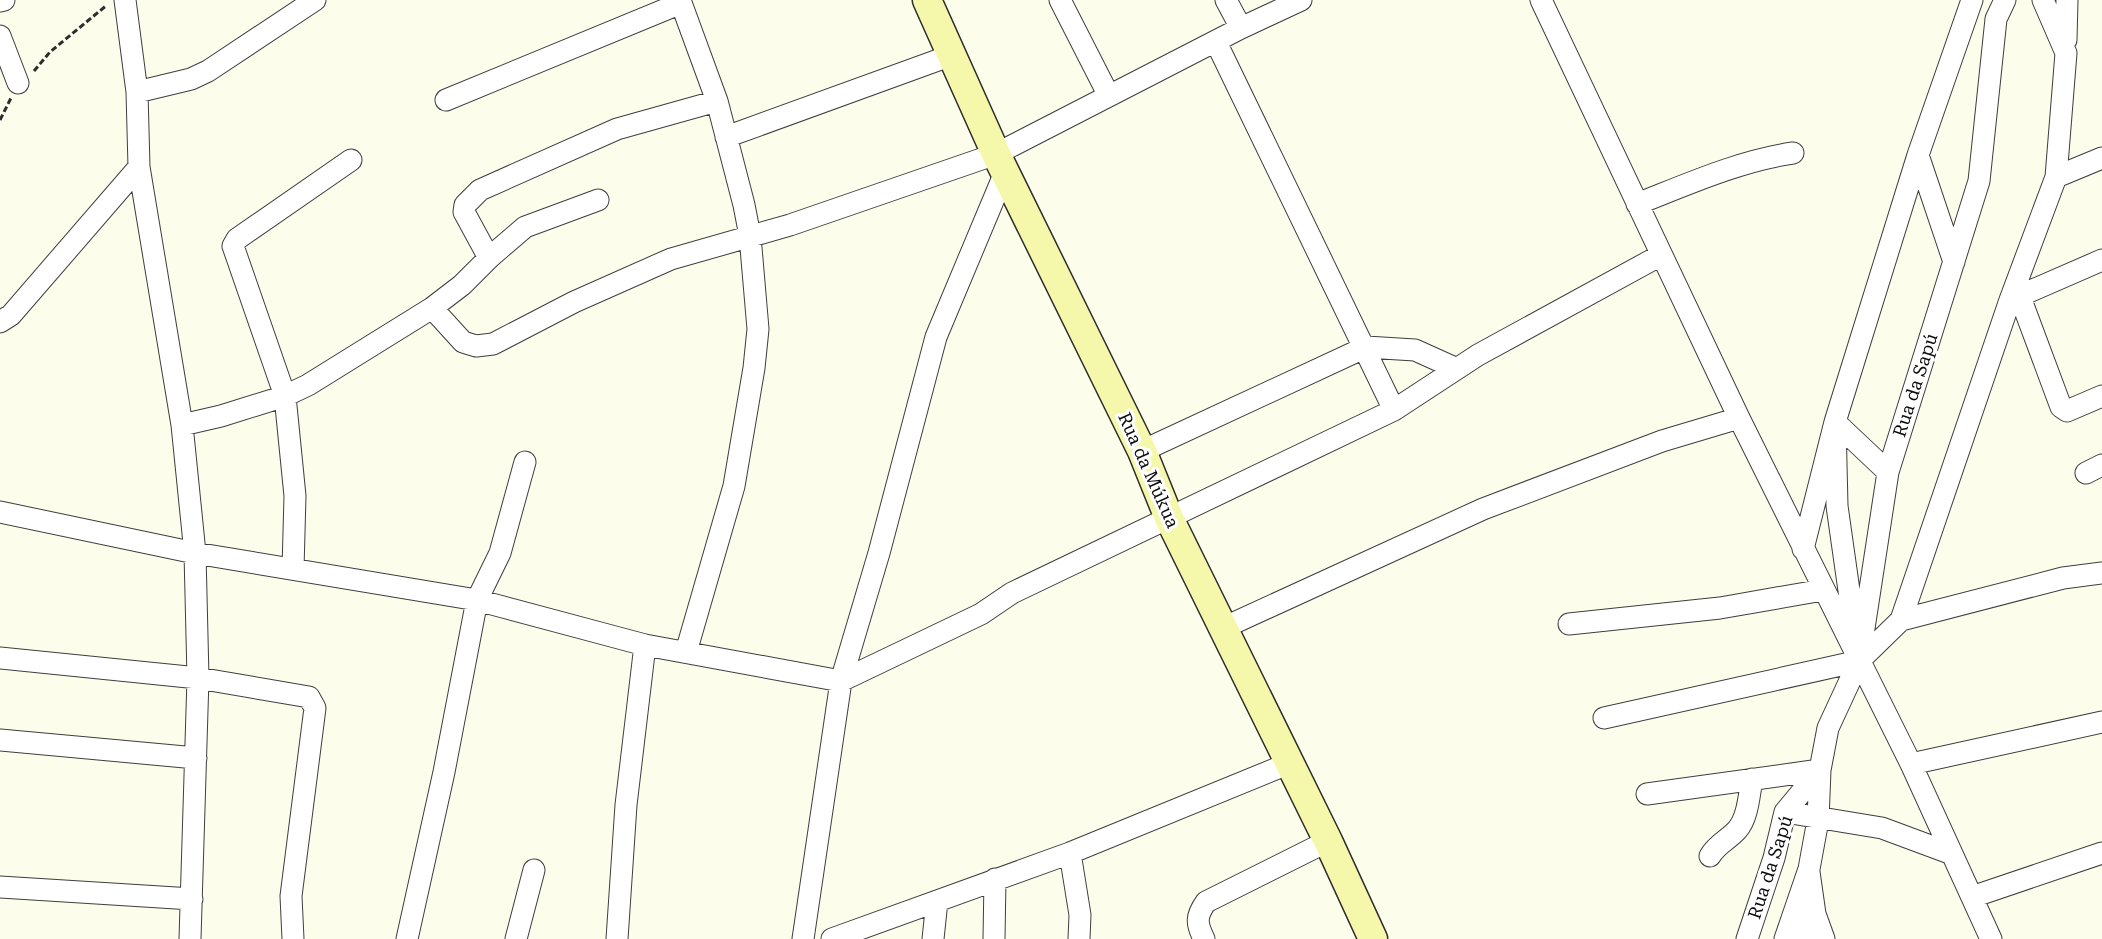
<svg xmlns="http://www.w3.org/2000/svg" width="2102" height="939" font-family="'Roboto Serif',serif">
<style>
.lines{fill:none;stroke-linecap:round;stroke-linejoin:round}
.street-casing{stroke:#3e3e3e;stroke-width:23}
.secondary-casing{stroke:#2d2d2d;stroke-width:31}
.path{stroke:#2d2d2d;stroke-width:3;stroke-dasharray:6 3;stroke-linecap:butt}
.street{stroke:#fff;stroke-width:21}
.secondary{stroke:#f5f8ab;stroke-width:28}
.labels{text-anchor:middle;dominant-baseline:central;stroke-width:6;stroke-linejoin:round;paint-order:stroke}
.street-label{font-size:18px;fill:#0b0b0b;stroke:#fff}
</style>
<rect width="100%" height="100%" fill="#fdfdeb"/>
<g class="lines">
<defs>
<path id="street" d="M125,0l12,92 2,75 43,258 13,128 3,125 -8,261
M680,0l37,101 27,104 6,31 8,93 -4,39 -20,118 -48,166
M1060,0l49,96
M1226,0l15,28
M1541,0l198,418 172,346 80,175
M0,1l4,-1
M0,36l18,47
M2066,40l1,-40
M1216,42l178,368
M137,92l54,-13 17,-8 107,-71
M446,100l235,-97
M726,137l226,-82
M1918,155l36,107
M2056,177l46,-19
M1637,204c51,-20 102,-43 156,-51
M489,258l36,-31 73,-27
M2020,297l41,110 6,4 35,-15
M2010,300l92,-40
M432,308l31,34 13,4 17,-2 81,-42 97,-43 119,-34 206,-71 245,-126 60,-28
M0,322l11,-7 128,-148
M182,425l39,-9 64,-20 23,-11 124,-77 30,-23 27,-27 -25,-46 1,-7 15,-15 137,-61 100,-28
M1142,451l224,-104 49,3 40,18
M2086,473l16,-8
M0,512l195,41 282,47 168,45 196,36 140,-67 31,-21 382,-183 84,-55 183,-100
M1803,549l32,-127 53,50
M293,569l2,-73 -10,-100 -52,-150 4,-7 114,-79
M1901,620l109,-320 46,-123 10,-124 -23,-53
M1569,624l151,-16 103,-18
M1223,628l260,-119 179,-68 77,-23
M1856,640l-19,-134 -2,-84 83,-267 54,-155
M0,658l198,20 111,19 6,11 -24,188 2,43
M1604,718l255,-57 42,-41 162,-42 39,-5
M0,740l196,18
M1911,764l191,-42
M1647,794l173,-24
M1785,812l97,16 70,26
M1070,853l10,62 -1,24
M1710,856c7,-12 18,-16 27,-26 11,-12 12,-35 15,-51
M1809,872l6,42 9,25
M0,887l192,12
M1972,897l130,-44
M407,939l37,-167 33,-172 23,-47 25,-91
M516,939l18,-69
M617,939l9,-134 19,-160
M803,939l38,-258 38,-128 57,-216 70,-167
M832,939l238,-86 220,-90
M933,939l4,-38
M994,939l1,-60
M1204,939c-8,-16 -8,-23 2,-37l122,-61
M1747,939l27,-81 11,-46 35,-42
M1785,939l24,-70 9,-49 2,-50 8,-42 31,-67 29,-189 91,-291 17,-162 9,-19
M1806,939l1,-34"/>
<path id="secondary" d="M927,0l69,154 146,297 27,67 159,323 45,98"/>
</defs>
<use href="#street" class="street-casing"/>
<use href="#secondary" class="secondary-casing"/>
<path class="path" d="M34,71l16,-19 57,-47
M0,120l11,-22"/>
<use href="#street" class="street"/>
<use href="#secondary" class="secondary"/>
</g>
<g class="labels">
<g class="street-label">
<text transform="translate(1915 385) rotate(-72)">Rua da Sapú</text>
<text transform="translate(1149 470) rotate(66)">Rua da Múkua</text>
<text transform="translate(1770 867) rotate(-72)">Rua da Sapú</text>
</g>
</g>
</svg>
